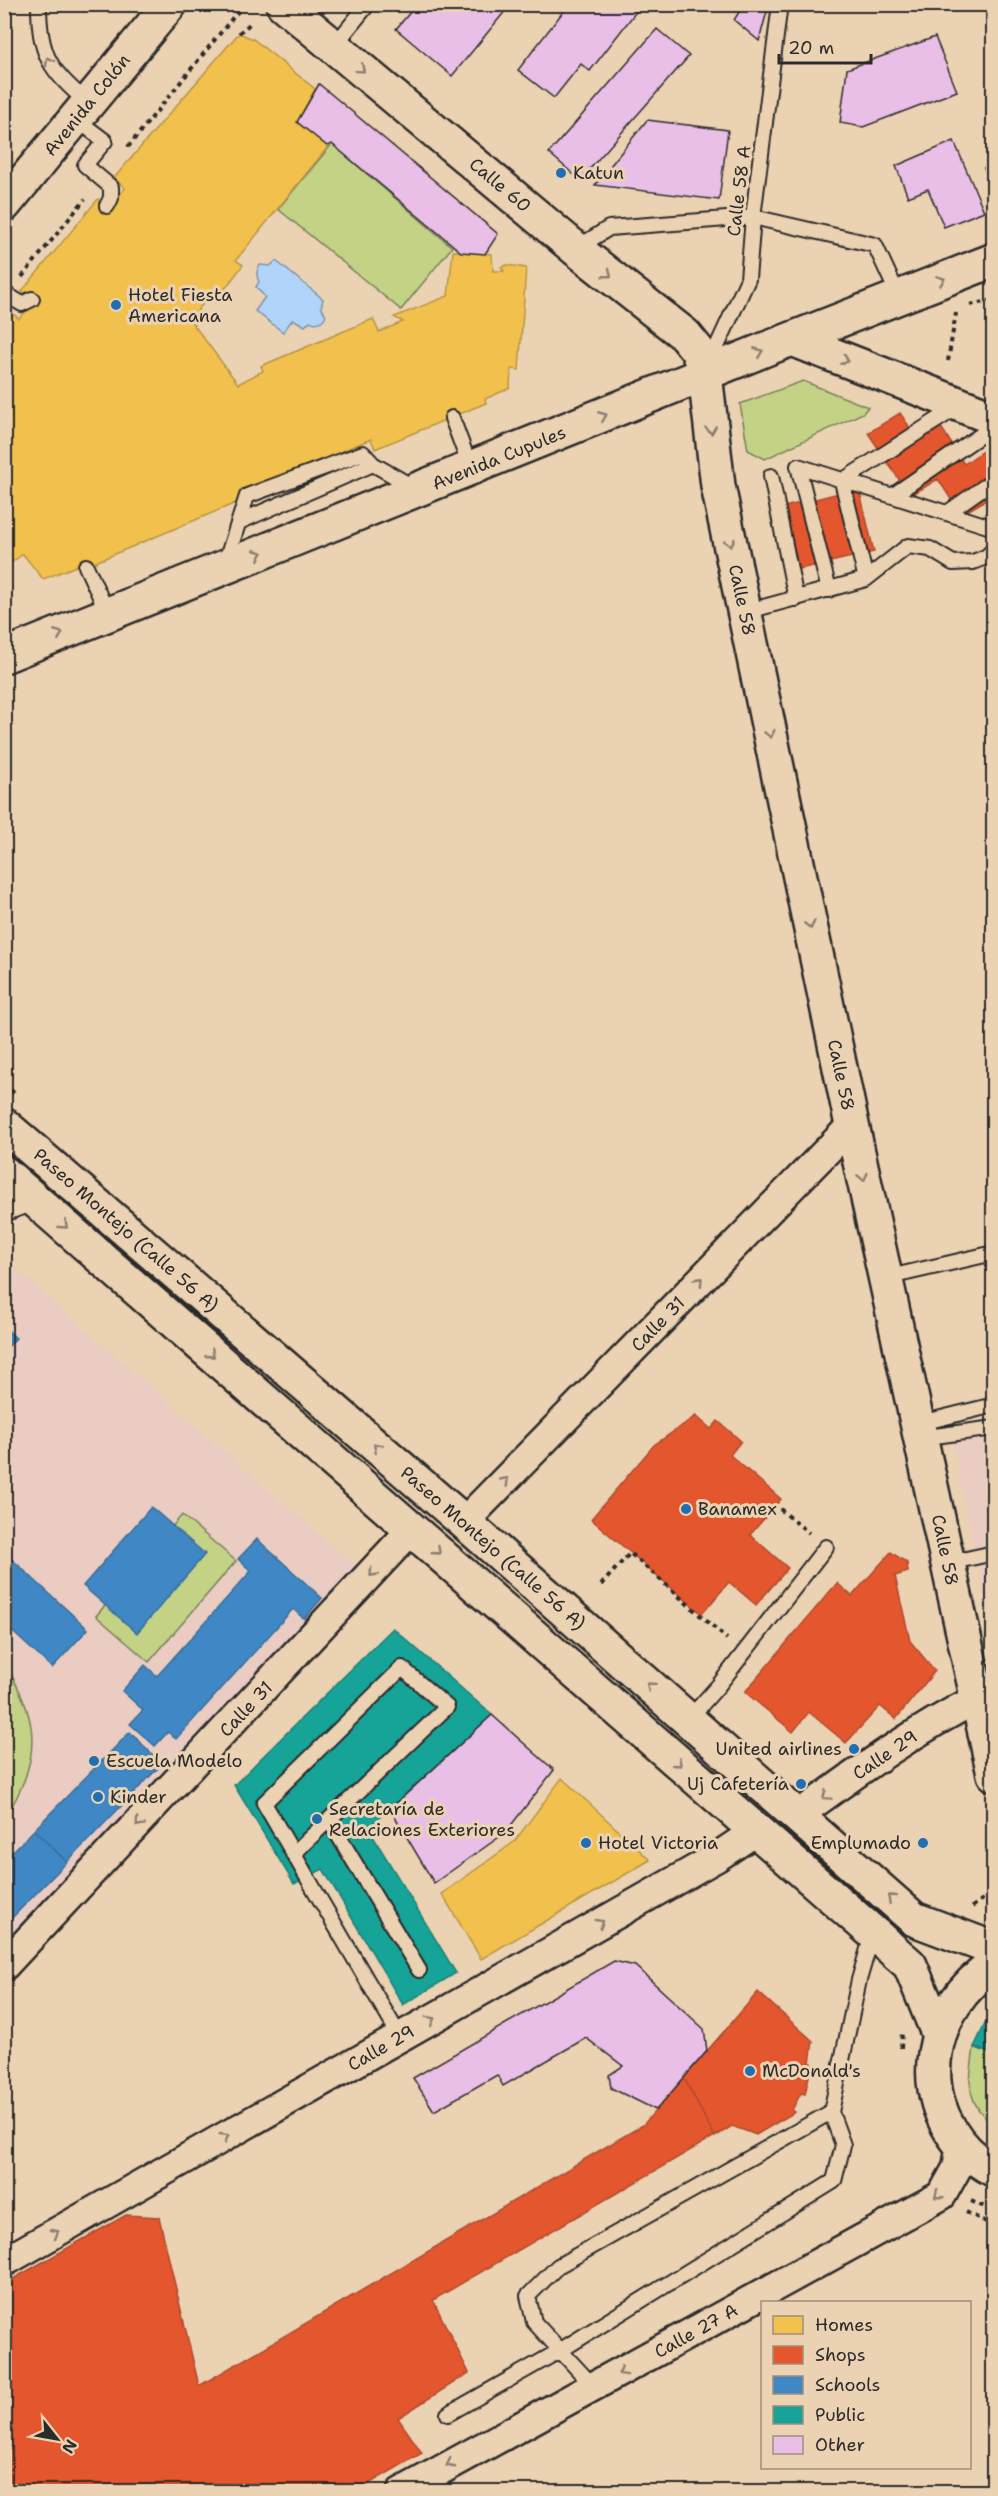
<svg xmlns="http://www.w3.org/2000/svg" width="998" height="2496" font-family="'Shantell Sans',sans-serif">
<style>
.built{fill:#eaccc3}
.green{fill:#c4d286;stroke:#787e58;stroke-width:1.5}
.water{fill:#b1d5fa;stroke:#7b91a7;stroke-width:1.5}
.homes{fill:#f2c14e;stroke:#b69444;stroke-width:1.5}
.shops{fill:#e4572e;stroke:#ac4a2d;stroke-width:1.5}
.schools{fill:#3f88c5;stroke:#396c97;stroke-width:1.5}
.public{fill:#17a398;stroke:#1d7f77;stroke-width:1.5}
.building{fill:#e9bfe7;stroke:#2b2b2b;stroke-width:1.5}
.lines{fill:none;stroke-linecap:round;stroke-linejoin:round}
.lane-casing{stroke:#2b2b2b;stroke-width:18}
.street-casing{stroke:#2b2b2b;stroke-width:33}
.secondary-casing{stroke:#2b2b2b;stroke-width:38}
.path{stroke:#2b2b2b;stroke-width:4;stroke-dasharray:4.5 4.5;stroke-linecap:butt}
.lane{stroke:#ebd2b3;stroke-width:14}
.street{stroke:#ebd2b3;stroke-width:28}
.secondary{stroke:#ebd2b3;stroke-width:33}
.oneway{stroke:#8b7e6f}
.poi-dot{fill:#1f6fb2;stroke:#ebd2b3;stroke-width:2}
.labels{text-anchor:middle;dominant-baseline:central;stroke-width:6;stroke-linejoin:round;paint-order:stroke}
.street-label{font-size:18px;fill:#2b2b2b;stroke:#ebd2b3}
.poi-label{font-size:18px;fill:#2b2b2b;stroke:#ebd2b3;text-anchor:start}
</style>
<rect width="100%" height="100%" fill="#ebd2b3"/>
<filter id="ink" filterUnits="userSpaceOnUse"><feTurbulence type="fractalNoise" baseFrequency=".0167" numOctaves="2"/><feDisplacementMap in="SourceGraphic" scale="12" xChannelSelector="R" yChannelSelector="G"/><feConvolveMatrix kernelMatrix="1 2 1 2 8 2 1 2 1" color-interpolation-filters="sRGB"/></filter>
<g filter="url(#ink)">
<path class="built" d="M5,1260l359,314 -359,374z
M993,1431v206l-41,-196z"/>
<path class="green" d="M332,144l120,103 -51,63 -123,-101z
M803,381l65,26 -5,6 -98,46 -17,-9 -8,-46z
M182,1515l54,46 -87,101 -53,-46z
M5,1664c26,43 37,77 16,124 -5,11 -9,20 -16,29z
M974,2047l19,8 -3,33 3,37c-30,-25 -23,-45 -19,-78z"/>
<path class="water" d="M276,261l47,38 -2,8 5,8c-3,7 -10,10 -16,6l-5,5 -12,-7 -10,13 -28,-21 10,-14 -9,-10 3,-5c-3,-7 -3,-10 1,-17l10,1z"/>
<path class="homes" d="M4,4h9l-9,47z
M239,33l14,6 62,50 -18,33 31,25 -92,113 7,5 -28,37 -6,-6 -19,24 48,64 25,-13 -2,-5 112,-47 6,13 24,-10 -9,-5 54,-21 5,-45 39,3 1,17h11l-3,-4 6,-2 19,3 -7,102 -8,-1 -1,19 -25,11 1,4 -111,46 -4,-10 -92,38 2,7 -195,82 -2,-3 -41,16 -20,-25 -19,14v-258l2,-2 13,11 15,-19 -12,-9 76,-92 11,9 16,-20 -11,-10z
M562,1778l88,82 -169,99 -39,-65 72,-52z"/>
<path class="shops" d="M900,413l19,28 22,-14 23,37 26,-18 4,6v43l-33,20 -23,-36 -28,17 -42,-63z
M859,488l15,64 -79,18 -15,-62z
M696,1416l15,13 7,-8 23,20 -11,14 51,44 -31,36 38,33 -32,37 -27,-23 -27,32 -111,-95 63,-74z
M891,1552l16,11 1,9 -13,4 15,65 25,30 -39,48 -16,-13 -34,37 -37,-31 -16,20 -48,-40 92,-109 15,13z
M758,1992l55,49 -3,22h2l-7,31 -4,-1 -9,17 3,2 -39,23 -24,-9 -299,174 36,73 -71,45 24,35 -67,39h-351v-208l122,-69 33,2 40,169 444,-261z
M758,1992l55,49 -3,22h2l-7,31 -4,-1 -9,17 3,2 -39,23 -24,-9 -17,11 -31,-59z"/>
<path class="schools" d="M4,1327l12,11 -12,13z
M151,1507l54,47 -68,79 -54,-47z
M257,1539l65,59 -18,21 -11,-10 -117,130 -8,-7 -13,14 -25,-22 13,-14 -21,-19 23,-26 12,11 94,-105 -13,-12z
M4,1552l84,77 -36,39 -48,-44z
M130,1732l32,32 -95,98 -33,-32z
M34,1830l33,32 -63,64v-66z"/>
<path class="public" d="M393,1628l99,87 -124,113 88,145 -53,32 -80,-136 -29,15 -60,-99z
M994,2013v42l-20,-8 11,-23z
M994,2064v42l-4,-18z"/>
<path class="building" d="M417,4h94l-59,72 -56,-47z
M569,4h73l-52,67 -9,-7 -27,34 -36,-28z
M744,4h25l-10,37 -25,-21z
M657,29l32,27 -109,124 -31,-27z
M935,37l22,54 -94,36 -23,-4 7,-54z
M319,84l179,150 -13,20 -24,-2 -129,-108 -5,2 -30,-24z
M647,120l81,10 -9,70 -124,-15z
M954,141l30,70 -40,16 -16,-38 -20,8 -12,-31z
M994,164v29l-10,-25z
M492,1715l62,55 -49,63 -71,50 -44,-74z
M614,1961l21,5 69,63 3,22 -51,59 -45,-22 -2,-13 14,-9 -37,-28 -83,48 -6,-11 -63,36 -21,-33z"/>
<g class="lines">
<defs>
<path id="lane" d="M39,4c0,52 11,66 49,99
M334,46l34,-42
M76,119l29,22 -20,24 26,22v11l-4,8
M577,248l32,-20 144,-11 122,28 24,52
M4,293l18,11 10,-5
M708,366l40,-87 5,-62 27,-213
M452,418l19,51
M798,466l196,62
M798,466l31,124
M771,476l25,123
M892,496l102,-70
M947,513l47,-33
M239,522l134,-58
M225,564l22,-68 116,-43 10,11 40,23
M86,566l22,48
M866,579l-24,-98 117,-75
M745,612l121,-33 42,-33 22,3 23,14 20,-1 13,-5 8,-8
M4,1214l32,-12
M885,1278l109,-25
M917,1424l77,-19
M920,1438l74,-10
M948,1563l46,-10
M688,1720l30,-34 108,-139
M329,1820l90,150
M293,1854l154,-147 -45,-39 -138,135 136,234
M594,2387l-60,-65 -6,-26 30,-30 273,-154
M448,2414l113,-64 273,-169 9,-36 -12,-33 28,-132 13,-45"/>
<path id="street" d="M464,1522l388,-397
M797,1816c58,-42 116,-85 180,-117
M4,1966l408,-437
M4,2262l713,-405 39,-26
M401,2492l541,-297 15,-27 4,-24"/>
<path id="secondary" d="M283,4l293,245 109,86 13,16 7,23 13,112 134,639 142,649
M4,205l166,-201
M792,339l202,79
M4,656l762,-307 228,-89
M4,1125l460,397 450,397 80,30
M4,1173l906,792 28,68
M994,1965c-65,42 -83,129 -27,186 8,8 18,14 27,19"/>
</defs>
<use href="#lane" class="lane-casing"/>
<use href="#street" class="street-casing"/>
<use href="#secondary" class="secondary-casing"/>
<path class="path" d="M239,33l13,-11
M128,147l111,-137
M22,277l63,-78
M970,305l24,-5
M948,361l8,-48
M4,1084l11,10
M780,1509l29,24
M601,1585l29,-32 97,86
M972,1907l22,-16
M901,2048l1,-17
M971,2201l23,10
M966,2212l28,14"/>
<use href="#lane" class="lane"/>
<use href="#street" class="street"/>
<use href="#secondary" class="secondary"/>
</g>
<defs><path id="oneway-chevron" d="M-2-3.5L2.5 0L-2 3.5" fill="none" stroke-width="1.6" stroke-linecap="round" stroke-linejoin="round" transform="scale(1.5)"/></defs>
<g class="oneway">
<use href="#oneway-chevron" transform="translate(49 61) rotate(-120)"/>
<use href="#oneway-chevron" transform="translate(361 69) rotate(40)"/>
<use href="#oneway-chevron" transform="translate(608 274) rotate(38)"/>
<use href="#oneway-chevron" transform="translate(941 280) rotate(-21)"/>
<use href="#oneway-chevron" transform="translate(759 352) rotate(-22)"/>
<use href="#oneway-chevron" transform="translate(845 360) rotate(21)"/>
<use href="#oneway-chevron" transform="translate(603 416) rotate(-22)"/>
<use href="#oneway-chevron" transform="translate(711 430) rotate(82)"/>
<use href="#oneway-chevron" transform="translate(730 543) rotate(78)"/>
<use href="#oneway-chevron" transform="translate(259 554) rotate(-22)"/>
<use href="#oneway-chevron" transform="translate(59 634) rotate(-22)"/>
<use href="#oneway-chevron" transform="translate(770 734) rotate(78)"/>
<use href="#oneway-chevron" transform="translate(810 925) rotate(78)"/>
<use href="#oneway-chevron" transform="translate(863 1177) rotate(78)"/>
<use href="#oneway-chevron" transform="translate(64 1225) rotate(41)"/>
<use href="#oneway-chevron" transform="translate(699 1281) rotate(-46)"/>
<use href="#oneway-chevron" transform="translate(211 1354) rotate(41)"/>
<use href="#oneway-chevron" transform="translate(377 1447) rotate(-139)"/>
<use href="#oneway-chevron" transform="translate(505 1481) rotate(-46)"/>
<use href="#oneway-chevron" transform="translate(437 1551) rotate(41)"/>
<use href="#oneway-chevron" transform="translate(373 1573) rotate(133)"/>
<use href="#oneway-chevron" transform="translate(650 1686) rotate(-139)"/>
<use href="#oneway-chevron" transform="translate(678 1763) rotate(41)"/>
<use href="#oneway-chevron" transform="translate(826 1796) rotate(145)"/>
<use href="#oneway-chevron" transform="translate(139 1823) rotate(133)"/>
<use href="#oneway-chevron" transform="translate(891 1898) rotate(-139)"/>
<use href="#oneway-chevron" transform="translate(600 1923) rotate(-30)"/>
<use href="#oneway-chevron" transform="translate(431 2020) rotate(-30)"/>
<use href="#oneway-chevron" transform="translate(225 2137) rotate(-30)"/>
<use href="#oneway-chevron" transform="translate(938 2195) rotate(142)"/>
<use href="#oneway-chevron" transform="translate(55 2233) rotate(-30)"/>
<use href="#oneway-chevron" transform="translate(622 2372) rotate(151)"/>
<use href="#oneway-chevron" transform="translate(450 2464) rotate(152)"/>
</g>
</g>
<g class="poi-dot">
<circle cx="561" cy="173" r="6"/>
<circle cx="116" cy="305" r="6"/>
<circle cx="686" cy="1509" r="6"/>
<circle cx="854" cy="1749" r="6"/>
<circle cx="94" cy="1761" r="6"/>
<circle cx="801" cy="1784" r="6"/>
<circle cx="98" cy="1797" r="6"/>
<circle cx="317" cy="1819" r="6"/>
<circle cx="586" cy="1843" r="6"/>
<circle cx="923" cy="1843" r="6"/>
<circle cx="750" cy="2071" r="6"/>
</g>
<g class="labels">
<g class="street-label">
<text transform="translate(87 105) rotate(-51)">Avenida Colón</text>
<text transform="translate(500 185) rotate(40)">Calle 60</text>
<text transform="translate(739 191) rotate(-83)">Calle 58 A</text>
<text transform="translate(499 458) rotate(-22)">Avenida Cupules</text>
<text transform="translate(742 600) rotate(78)">Calle 58</text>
<text transform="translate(841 1075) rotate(78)">Calle 58</text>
<text transform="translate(126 1230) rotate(41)">Paseo Montejo (Calle 56 A)</text>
<text transform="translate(658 1324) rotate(-46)">Calle 31</text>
<text transform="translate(493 1548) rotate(41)">Paseo Montejo (Calle 56 A)</text>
<text transform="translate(945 1550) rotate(78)">Calle 58</text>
<text transform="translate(246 1709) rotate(-47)">Calle 31</text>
<text transform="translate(885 1755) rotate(-34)">Calle 29</text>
<text transform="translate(381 2048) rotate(-30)">Calle 29</text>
<text transform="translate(696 2331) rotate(-29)">Calle 27 A</text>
</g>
<g class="poi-label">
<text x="573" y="173">Katun</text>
<text x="128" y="295">Hotel Fiesta<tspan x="128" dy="21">Americana</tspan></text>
<text x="698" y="1509">Banamex</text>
<text x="842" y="1749" text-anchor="end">United airlines</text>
<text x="106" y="1761">Escuela Modelo</text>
<text x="789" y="1784" text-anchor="end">Uj Cafetería</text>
<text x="110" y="1797">Kinder</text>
<text x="329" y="1809">Secretaría de<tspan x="329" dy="21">Relaciones Exteriores</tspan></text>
<text x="598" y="1843">Hotel Victoria</text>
<text x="911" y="1843" text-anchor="end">Emplumado</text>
<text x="762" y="2071">McDonald's</text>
</g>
</g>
<rect width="998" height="2496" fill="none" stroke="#ebd2b3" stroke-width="24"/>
<rect x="12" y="12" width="974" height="2472" fill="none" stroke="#2b2b2b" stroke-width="2" filter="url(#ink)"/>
<rect x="761" y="2301" width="210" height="168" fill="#ebd2b3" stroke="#9e8f7d" stroke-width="1.5"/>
<rect x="773" y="2316" width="30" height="18" fill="#f2c14e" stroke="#9e8f7d" stroke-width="1.5"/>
<text x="815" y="2331" font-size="18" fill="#2b2b2b">Homes</text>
<rect x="773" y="2346" width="30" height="18" fill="#e4572e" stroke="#9e8f7d" stroke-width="1.5"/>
<text x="815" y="2361" font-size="18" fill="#2b2b2b">Shops</text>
<rect x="773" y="2376" width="30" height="18" fill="#3f88c5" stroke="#9e8f7d" stroke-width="1.5"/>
<text x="815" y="2391" font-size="18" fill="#2b2b2b">Schools</text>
<rect x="773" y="2406" width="30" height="18" fill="#17a398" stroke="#9e8f7d" stroke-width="1.5"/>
<text x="815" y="2421" font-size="18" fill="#2b2b2b">Public</text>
<rect x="773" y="2436" width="30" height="18" fill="#e9bfe7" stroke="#9e8f7d" stroke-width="1.5"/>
<text x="815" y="2451" font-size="18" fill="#2b2b2b">Other</text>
<g transform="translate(57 2439) rotate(121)" stroke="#ebd2b3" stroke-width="4.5" paint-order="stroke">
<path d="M0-4.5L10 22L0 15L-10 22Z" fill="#2b2b2b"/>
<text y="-9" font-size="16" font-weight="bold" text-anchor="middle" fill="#2b2b2b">N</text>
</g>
<path d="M779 54v9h92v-9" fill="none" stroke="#2b2b2b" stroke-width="3"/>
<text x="788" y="54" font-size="18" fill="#2b2b2b" stroke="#ebd2b3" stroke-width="4.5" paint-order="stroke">20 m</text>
</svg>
